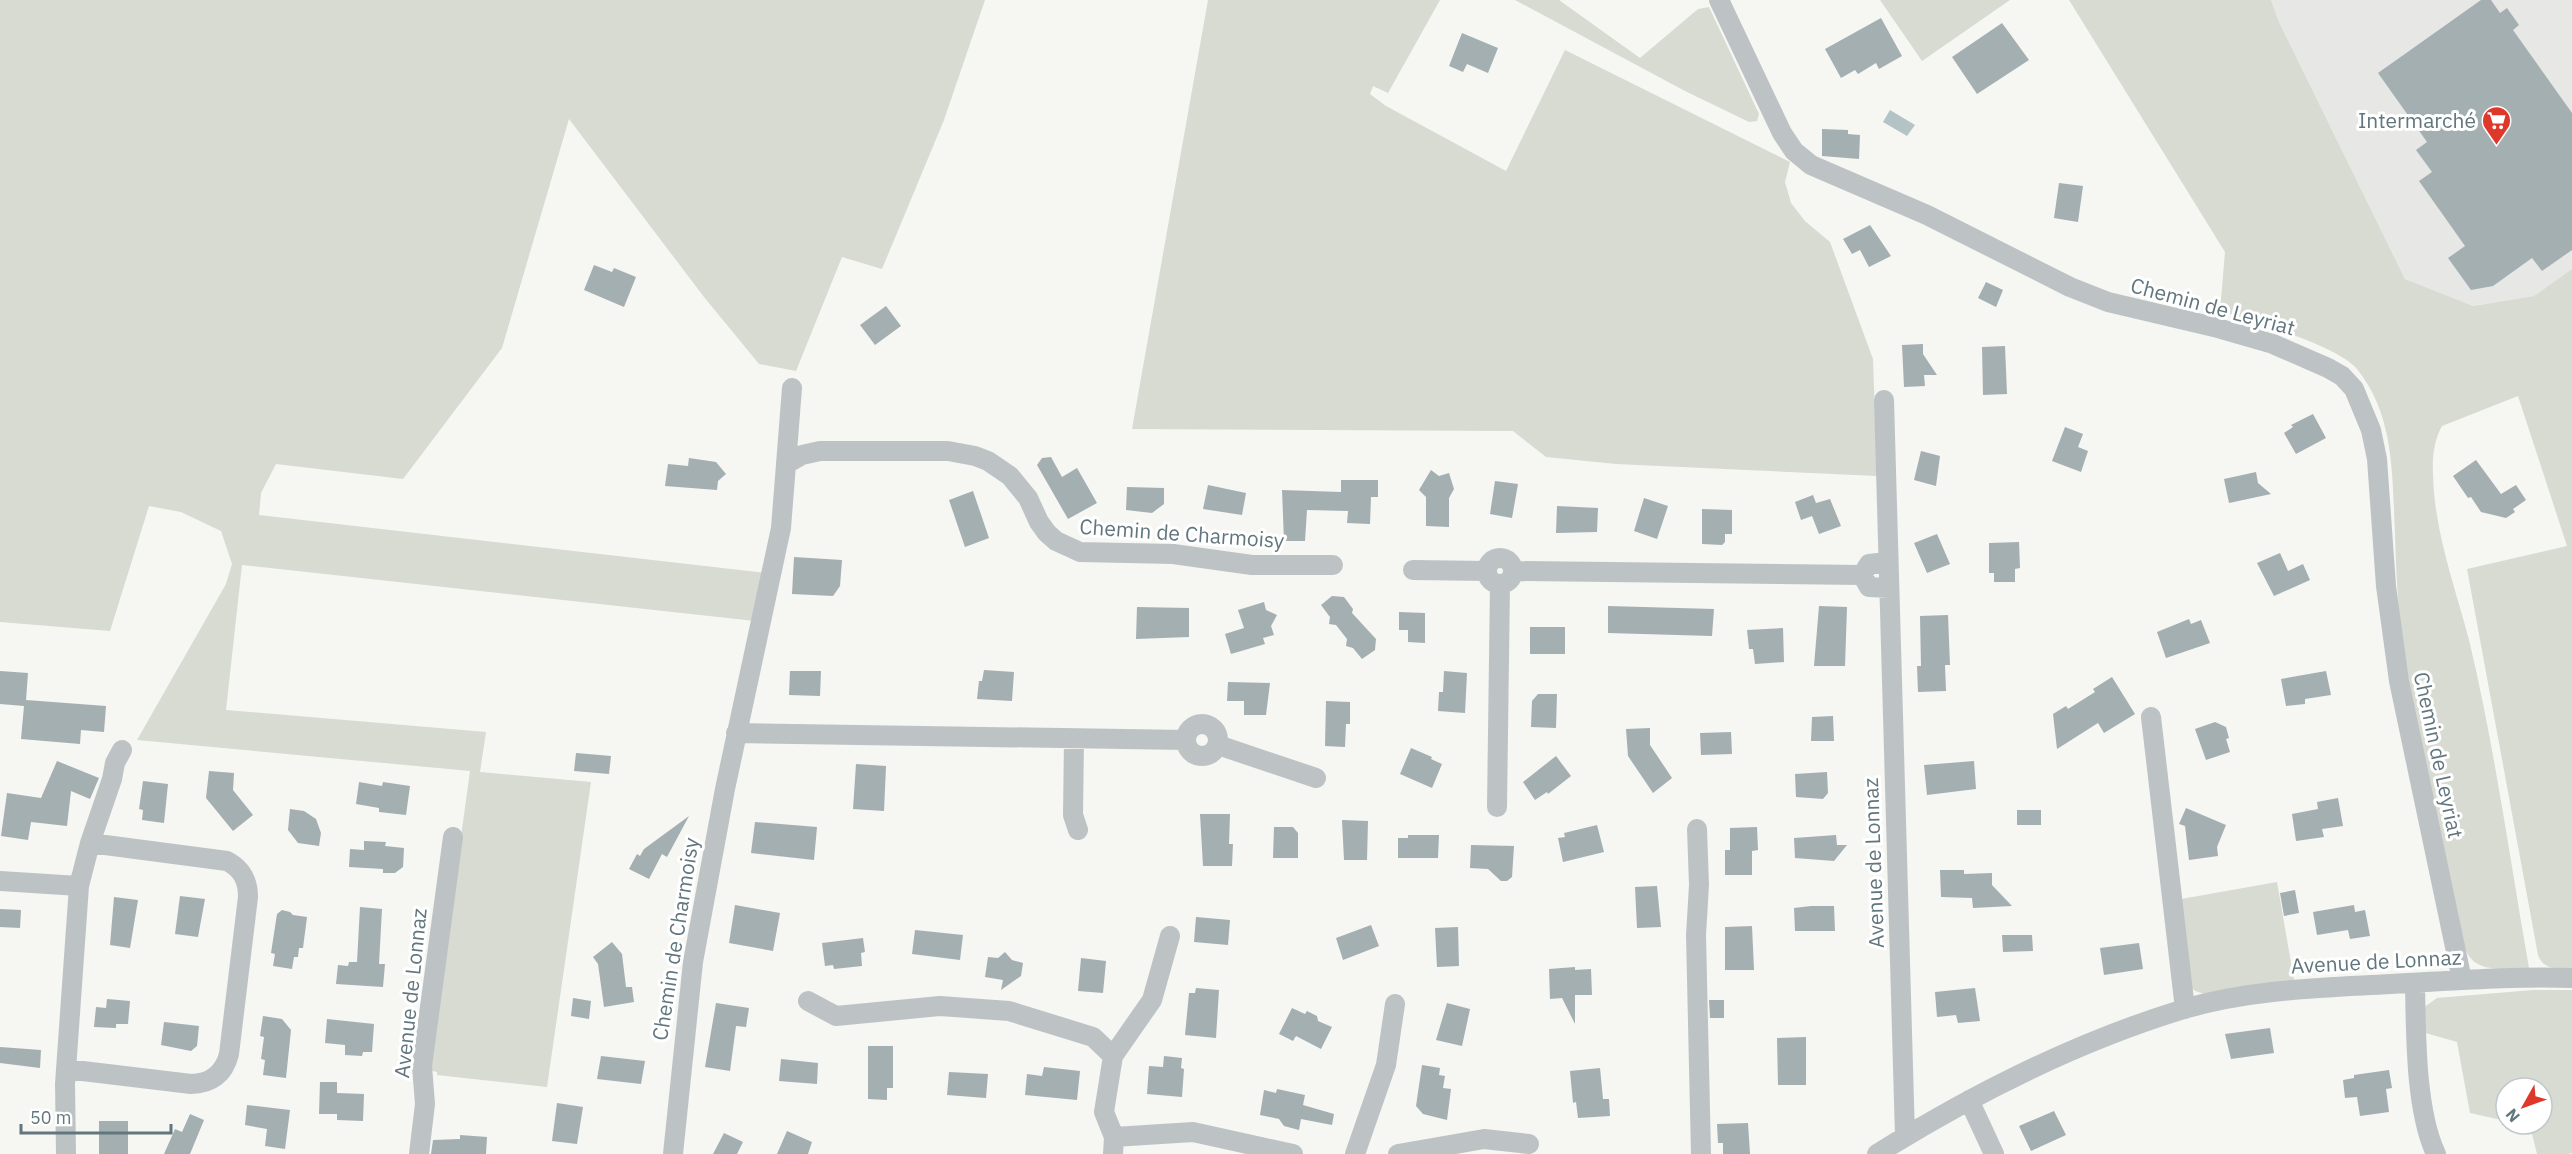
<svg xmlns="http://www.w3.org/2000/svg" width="2572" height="1154" font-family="'IBM Plex Sans',sans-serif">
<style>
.built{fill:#e7e7e6}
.green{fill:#d7dbd2}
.water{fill:#b4c4c6}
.building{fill:#a4afb2}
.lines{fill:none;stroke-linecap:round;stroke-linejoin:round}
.minor{stroke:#bdc3c5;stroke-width:20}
.labels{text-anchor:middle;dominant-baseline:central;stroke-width:6;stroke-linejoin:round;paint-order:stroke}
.poi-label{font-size:21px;fill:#62767d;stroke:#fff;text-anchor:end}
.street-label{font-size:21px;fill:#62767d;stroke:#fff}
</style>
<rect width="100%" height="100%" fill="#f6f6f3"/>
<path class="built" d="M2271,0h301v269l-38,27 -62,10 -67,-27 -126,-257z"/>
<path class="green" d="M0,0h985l-41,120 -62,149 -40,-12 -46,114 -37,-7 -55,-67 -135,-178 -67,229 -99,131 -127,-15 -15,29 -2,22 507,58 -11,48 -513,-56 -16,145 260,22 -6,40 111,10 -44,305 -110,-12v-3l-8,-2 41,-299 -333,-31 89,-156 6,-20 -11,-33 -40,-19 -32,-6 -39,125 -110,-9z
M1208,0h232l-52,93 -15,-7 -3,8 16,12 120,65 59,-121 225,112 -5,20 6,21 14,18 25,21 43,117 4,117 -261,-12 -70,-7 -33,-26 -381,-2z
M1515,0h44l81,58 58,-49 11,-2 50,107 -2,7 -8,1 -64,-31z
M1880,0h130l-88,61z
M2069,0h202l8,22 126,257 68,27 61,-10 38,-27v699c-14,0 -28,3 -34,-13l-71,-386 100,-23 -49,-150 -76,30c-8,14 -10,32 -9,48 1,58 23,115 37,170 25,106 40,216 59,324 -24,0 -55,7 -64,-20 -21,-99 -47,-198 -61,-298 -6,-38 -8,-78 -9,-117 -3,-57 0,-117 -38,-164 -20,-24 -105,-48 -137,-58l5,-59z
M2277,882l17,98 -89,14 -10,-3 -4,-4 -10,-88z
M2533,990h39v163l-4,1h-31l-7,-28 -9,-2h21v-36h-36v33l-36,-8 -13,-71 -35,-10 1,-24 14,-10z"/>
<path class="water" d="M1890,110l25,15 -8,11 -24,-14z"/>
<path class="building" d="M2481,0h10l9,13 7,-5 12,17 -6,5 59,83v137l-30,21 -10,-13 -39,28 -22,4 -23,-32 17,-12 -46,-65 13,-9 -16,-22 11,-8 -49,-69z
M1881,18l21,38 -23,13 -3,-6 -18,11 -3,-4 -14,8 -16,-29z
M2002,23l27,37 -52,34 -25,-37z
M1462,33l36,15 -10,25 -21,-9 -4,8 -14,-6z
M1822,129l26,1v4l12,1 -1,24 -37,-3z
M2059,183l24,3 -5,36 -24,-4z
M1870,225l21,31 -22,11 -9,-17 -8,4 -9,-15z
M594,265l18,7 2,-4 22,9 -12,30 -40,-17z
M1986,282l17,8 -7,17 -18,-9z
M886,306l15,20 -26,19 -15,-20z
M1923,344v10l14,21h-13l1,11 -21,1 -2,-42z
M2005,346l2,48 -24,1 -1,-48z
M2313,414l13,24 -30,16 -12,-21 9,-6 -2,-2z
M2065,427l18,7 -5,13 10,4 -7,21 -29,-11z
M1921,451l19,5 -4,30 -22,-6z
M1051,457l11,20 15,-9 20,35 -29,16 -31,-54 5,-7z
M689,458l27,4 10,12 -8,7 -1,9 -52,-4 3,-22 20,2z
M2476,460l25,34 15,-9 10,15 -13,9 2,3 -9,6 -25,-6 -10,-15 -3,1 -15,-22z
M1431,470l8,6 10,-3 5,16 -5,9v29l-23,-1v-29l-7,-7z
M2256,472l2,11 13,11 -42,9 -5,-24z
M1341,480h37v17h-7l-1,27 -23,-1 1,-12 -41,-1 -2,31h-21l-2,-51 59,2z
M1495,481l23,3 -6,34 -22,-4z
M1208,485l38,8 -4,22 -39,-6z
M1127,487l37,1v16l-12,9 -26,-3z
M973,491l16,47 -24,9 -16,-47z
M1813,495l3,8 14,-4 11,27 -22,8 -7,-18 -11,4 -6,-18z
M1644,498l24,8 -11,33 -23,-8z
M1557,506l41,2 -1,24 -41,1z
M1702,509l30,1v24h-7v8l-3,3 -20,-1z
M1937,534l13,30 -23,9 -13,-30z
M2019,542l1,26 -5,1v13h-21v-9h-5v-30z
M2280,553l8,18 15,-7 7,16 -36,16 -17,-33z
M794,557l48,3 -2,26 -7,10 -41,-2z
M1332,596l12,1 9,12 -1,4 24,26 -1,11 -13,9 -9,-11 -7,-2 1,-7 -11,-14 -7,-1 1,-7 -9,-12z
M1264,602l2,8 11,5 -6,11 3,9 -11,3 2,6 -34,10 -6,-20 19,-6 -6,-18z
M1608,606l106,3 -2,27 -104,-3z
M1819,606l28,1 -2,59h-31z
M1137,607l52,1v29l-53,2z
M1399,612l26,1v30l-17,-1v-12h-9z
M1948,615l2,50h-5l1,26 -28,1 -1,-26h4l-1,-50z
M2189,619l2,5 10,-4 9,23 -44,15 -9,-26z
M1530,627h35v27h-35z
M1783,628l1,34 -29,2 -2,-15h-4l-2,-19z
M984,670l30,2 -2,29 -35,-2 2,-18h3z
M0,671l28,2 -2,27 80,6 -2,26 -23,-2 -1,14 -59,-5 3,-33 -24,-2z
M790,671h31l-1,25 -31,-1z
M1444,671l23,2 -2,40 -27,-2 1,-19h4z
M2326,671l5,24 -26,4v5l-19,2 -5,-27z
M2112,677l23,37 -31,19 -6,-10 -41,26 -4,-35 13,-8 2,3 27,-17 -2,-3z
M1228,682l42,1 -4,32h-22v-14h-17z
M1538,694h19l-1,34 -25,-1 1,-26z
M1326,701l24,1v22h-4l-1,23 -20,-1z
M1833,716l1,25h-23l1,-24z
M2215,722l11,5 3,11 -3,1 4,13 -24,8 -11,-31z
M1650,728v17l22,33 -19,15 -25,-37 -2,-27z
M1731,732l1,22 -31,1 -1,-22z
M1411,748l21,9 -1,2 11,5 -10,24 -32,-14z
M576,753l35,3 -2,18 -35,-3z
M1556,756l15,20 -23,18 -1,-2 -12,8 -12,-18z
M57,761l42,17 -9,21 -19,-8 -4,35 -36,-4 -3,18 -27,-4 6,-43 34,5z
M1974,761l2,28 -49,6 -3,-30z
M856,764l30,2 -2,45 -31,-2z
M209,771l25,2 -1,17 20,25 -20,16 -27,-33z
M1827,772l1,21 -5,6 -27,-2 -1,-23z
M143,781l25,3 -4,39 -22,-3 1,-10 -4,-1z
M359,782l23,4 1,-4 27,4 -4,29 -27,-3v-4l-23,-4z
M2338,798l5,28 -21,3 2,8 -28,4 -4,-27 26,-5 -1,-7z
M2186,808l40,17 -9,22 1,9 -29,4 -4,-34 -6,-2z
M290,809l14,2 12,8 5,14 -2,13 -21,-3 -10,-13z
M2017,810h24v15h-24z
M1200,814h30l-1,30h4l-1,22h-29z
M689,816l-22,41 -5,-3 -13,25 -20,-10 8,-15 3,2 4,-7z
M1342,820l26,1 -1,39h-23z
M755,822l62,5 -3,33 -63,-7z
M1597,825l7,27 -41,10 -5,-24 7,-1 -1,-4z
M1274,827h19l5,6v25h-25z
M1757,827l1,23 -6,1v24h-27v-25h5v-22z
M1408,835h31l-1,23h-40v-20h10z
M1836,835l1,10h10l-13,16 -39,-3 -1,-20z
M364,841l22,1 -1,4 19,2 -1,19 -8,6h-12v-4l-34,-2 1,-18 14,1z
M1471,845l43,1 -2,31 -5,4h-6l-13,-12 -18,-1z
M1940,870h24v4l28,-1v12l20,21 -39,2 -1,-10 -31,-1z
M1657,886l4,41 -24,1 -2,-41z
M2295,890l4,23 -15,3 -4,-23z
M180,896l25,3 -7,38 -23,-3z
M114,897l24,3 -8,48 -20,-3z
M735,905l45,8 -7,38 -44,-8z
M2354,905l1,7 10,-2 5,26 -20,3 -2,-9 -31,5 -4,-23z
M1811,906h23l1,25h-40l-1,-23z
M360,907l22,2 -3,55h6l-2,23 -47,-3 2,-19 10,1 1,-4h8z
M0,909l21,1 -1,18 -20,-1z
M282,910l8,2 3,3 14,2 -4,31h-4l-1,9h-4l-2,12 -19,-3 2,-12 -4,-1 6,-39z
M1196,917l34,3 -2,25 -34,-3z
M1371,925l8,21 -36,14 -7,-22z
M1752,926l2,44h-29v-43z
M1458,927l1,39 -22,1 -2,-39z
M915,930l48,5 -3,25 -48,-6z
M2002,935h30l1,16 -30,1z
M863,938l2,14 -4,1 1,13 -28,3 -1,-4 -8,1 -3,-23z
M612,942l10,12 4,33h6l2,15 -30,5 -6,-43 -5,-7z
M2139,943l4,26 -39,6 -4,-27z
M1005,952l7,8 11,3 -2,13 -20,14 2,-10 -18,-3 3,-20 10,1z
M1081,958l25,3 -3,32 -25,-2z
M1575,967v3l16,-1 1,26h-17v29l-13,-26 -12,1 -1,-30z
M1196,988l23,2 -3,48 -31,-3 4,-42h6z
M1975,988l5,33 -22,2 -2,-8 -19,2 -2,-25z
M573,998l18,3 -2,18 -18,-3z
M107,999l23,2 -2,23h-12v4l-22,-1 2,-20 10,1z
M1709,1000h15v18h-14z
M716,1003l33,5 -3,19 -10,-1 -6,45 -25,-4z
M1447,1003l23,6 -8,37 -26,-6z
M1292,1008l13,6 2,-3 10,5 1,5 14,6 -11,22 -25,-13 -3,5 -14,-7z
M263,1016l19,3 9,11 -5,48 -23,-3 2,-15 -4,-1 3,-22 -4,-1z
M327,1019l47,5 -2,28h-9l-1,4 -17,-1v-10l-20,-2z
M164,1022l35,4 -2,20 -6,5 -30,-6z
M2270,1028l4,25 -43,6 -6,-25z
M1806,1037v48h-28l-1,-47z
M868,1046h25v42h-6v12l-19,-1z
M0,1047l41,3 -1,18 -40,-5z
M601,1056l44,5 -4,23 -44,-5z
M1164,1056l18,2 -1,10 3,1 -2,28 -35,-3 2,-28 14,1z
M781,1059l37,4 -1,21 -38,-3z
M1422,1065l18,3 -1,7 6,1 -2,12 8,1 -4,31 -24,-6 -7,-8z
M1044,1067l36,4 -3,29 -52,-5 2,-21 15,2z
M1600,1068l3,31h6l1,17 -32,2 -2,-16 -3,1 -3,-32z
M2389,1070l3,18 -6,1 3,23 -29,4 -3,-19 -12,1 -2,-18 11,-2v-3z
M949,1072l39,2 -2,24 -39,-3z
M320,1082h17v11l27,1 -1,27 -26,-1v-6h-18z
M1277,1089l28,6 -2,10 31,9 -2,11 -31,-6 -2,11 -15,-4 -5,-7 -19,-4 4,-25 12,3z
M557,1103l26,4 -6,37 -25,-3z
M247,1105l43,5 -5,39 -20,-3 2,-17 -22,-4z
M2054,1111l12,24 -35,16 -12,-25z
M190,1114l14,6 -14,34h-26l11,-25 7,3z
M99,1121h29v33h-29z
M1748,1123l2,31h-27v-11h-5l-1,-19z
M787,1131l25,11 -4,12h-31z
M724,1133l19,9 -6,12h-24z
M460,1135l27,2 -1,17h-55l2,-14 27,-1z"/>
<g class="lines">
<path class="minor" d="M1719,0l63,133 12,18 17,14 116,50 143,72 38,15 106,25 59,17 55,24 14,8 12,13 17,41 6,29 9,127 13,95 63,299
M1884,400l21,737
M786,464l16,-9 18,-4h128l27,5 13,5 22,15 18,22 11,24 8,11 9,8 24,11 93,2 79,11h81
M1487 571a13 13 0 1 1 26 0a13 13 0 1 1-26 0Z
M1888,562l-19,2 -7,11 7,12 20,1
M1413,570l74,1
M1514,571l348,4
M2151,717l34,292
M1186 740a16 16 0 1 1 32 0a16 16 0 1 1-32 0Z
M736,733l450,7
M1074,739l-1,76 5,15
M1218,745l98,33
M1497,807l3,-223
M1697,829l2,56 -3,50 5,219
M0,881l79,5
M2415,983c1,48 0,127 21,171
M808,1001l28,15 104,-10 69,5 84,26 20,19 -9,56 10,25 -1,17
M1113,1056l39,-56 18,-64
M66,1069l125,15c20,0 33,-10 38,-30l19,-157c0,-17 -6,-28 -21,-36l-137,-18
M1969,1100l25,54
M1114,1137l79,-5 100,22
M66,1154l-1,-70 14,-198 11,-43 22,-64 3,-16 7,-13
M419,1154l6,-50 -3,-38 31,-229
M673,1154l20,-192 32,-173 56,-261 11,-140
M1355,1154l31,-89 9,-61
M1398,1154l86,-15 45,5
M1877,1154c96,-60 199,-112 307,-145 67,-20 138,-21 207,-25 60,-3 121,-8 181,-6"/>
</g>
<defs>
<symbol id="supermarket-pin" viewBox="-11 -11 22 30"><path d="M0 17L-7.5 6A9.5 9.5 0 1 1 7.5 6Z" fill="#de382b" stroke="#fff"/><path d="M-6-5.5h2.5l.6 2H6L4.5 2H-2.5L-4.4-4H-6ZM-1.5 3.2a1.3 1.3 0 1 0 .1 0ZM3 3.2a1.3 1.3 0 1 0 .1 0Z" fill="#fff"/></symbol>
</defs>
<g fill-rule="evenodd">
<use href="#supermarket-pin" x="2480" y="104" width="33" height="45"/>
</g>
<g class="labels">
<g class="poi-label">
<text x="2476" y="120">Intermarché</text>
</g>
<g class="street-label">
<text transform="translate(2213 306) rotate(15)">Chemin de Leyriat</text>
<text transform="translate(1182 533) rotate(4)">Chemin de Charmoisy</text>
<text transform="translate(2439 755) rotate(78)">Chemin de Leyriat</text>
<text transform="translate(1873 863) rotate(-92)">Avenue de Lonnaz</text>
<text transform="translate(675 939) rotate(-81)">Chemin de Charmoisy</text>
<text transform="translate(2376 961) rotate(-3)">Avenue de Lonnaz</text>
<text transform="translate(410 993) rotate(-84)">Avenue de Lonnaz</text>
</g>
</g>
<g transform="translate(2524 1106) rotate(230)"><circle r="28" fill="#ffffff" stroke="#c0c8cb" stroke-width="1.5"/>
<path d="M0-4.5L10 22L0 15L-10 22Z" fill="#de382b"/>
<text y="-9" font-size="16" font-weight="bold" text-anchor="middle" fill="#62767d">N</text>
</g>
<path d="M21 1124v9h150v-9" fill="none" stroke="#62767d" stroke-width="3"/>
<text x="30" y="1124" font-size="18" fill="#62767d" stroke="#ffffff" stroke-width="4.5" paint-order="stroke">50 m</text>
</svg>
